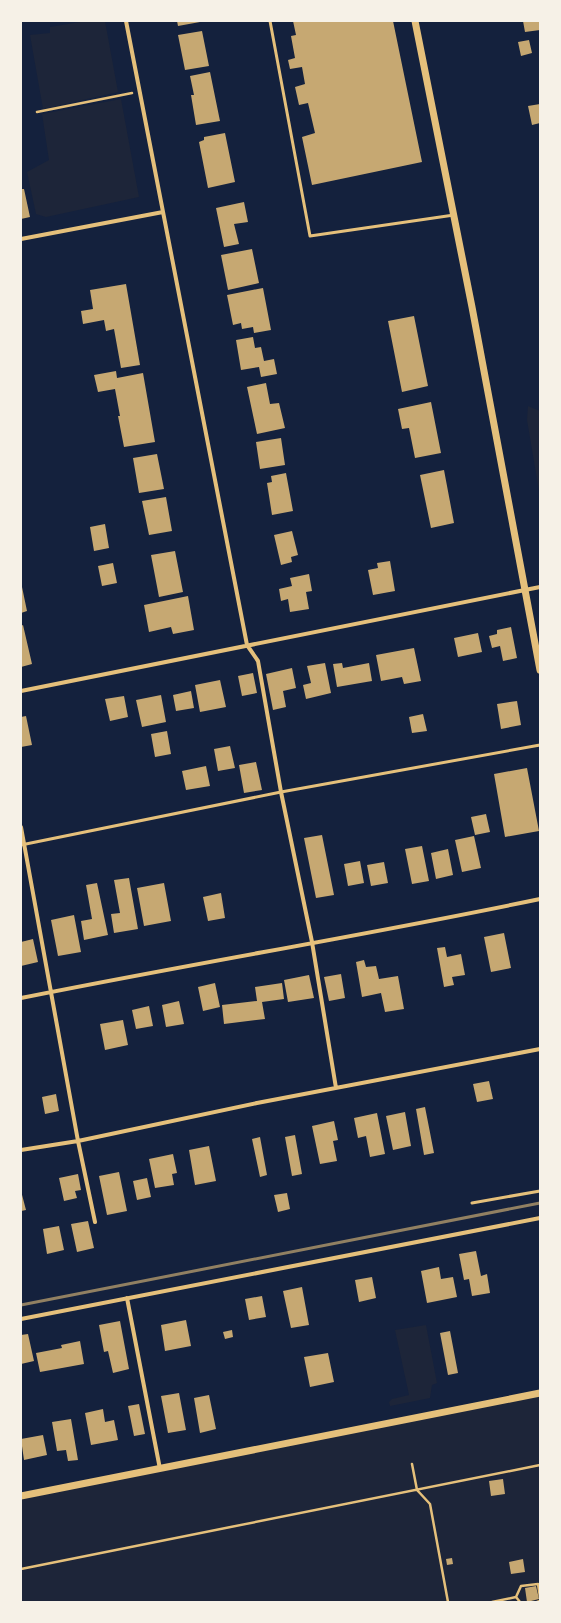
<svg xmlns="http://www.w3.org/2000/svg" width="561" height="1623" font-family="'Noto Sans',sans-serif">
<style>
.green{fill:#1d2539}
.building{fill:#c6a872}
.lines{fill:none;stroke-linecap:round;stroke-linejoin:round}
.path{stroke:#e5c07b;stroke-width:2.5}
.service{stroke:#e5c07b;stroke-width:3}
.minor{stroke:#e5c07b;stroke-width:4}
.tertiary{stroke:#e5c07b;stroke-width:7}
.rail{stroke:#918062;stroke-width:3}
</style>
<rect width="100%" height="100%" fill="#14213d"/>
<path class="green" d="M86,21h19l13,71 -75,17 -13,-74 20,-2v-6z
M121,99l18,98 -93,20 -10,-3 -9,-42 22,-12 -7,-46z
M528,406l12,5v86l-13,-77z
M426,1325l11,58 -5,2 -2,13 -40,8 -1,-4 3,-3 17,-4 -14,-65z
M540,1393v209h-519v-105z"/>
<path class="building" d="M177,21h23v1l-22,4z
M293,21h100l29,141 -110,23 -10,-48 13,-4 -7,-30 -9,2 -4,-18 10,-3 -3,-17 -12,2 -2,-9 7,-2 -4,-22 5,-1z
M523,21h17v9l-15,2z
M202,31l7,35 -24,4 -7,-35z
M529,40l3,13 -11,3 -3,-14z
M210,72l10,49 -24,4 -5,-30h3l-4,-19z
M540,104v19l-8,2 -4,-19z
M225,133l10,49 -27,6 -9,-46 5,-2v-3z
M21,189h3l6,28 -9,2z
M244,202l4,20 -14,2 5,20 -15,3 -8,-39z
M252,249l7,34 -31,7 -7,-35z
M126,284l14,81 -19,3 -7,-39 -8,2 -2,-11 -21,4 -2,-13 12,-2 -3,-19z
M263,288l8,42 -17,3 -1,-6 -11,2 -1,-6 -8,2 -6,-30z
M414,316l14,70 -26,6 -14,-71z
M253,337l2,11 6,-1 3,14 10,-2 3,15 -16,3 -2,-10 -18,3 -5,-30z
M116,371l1,7 26,-5 12,69 -31,5 -6,-31h2l-5,-27 -17,3 -4,-17z
M266,383l4,21 9,-1 6,25 -28,6 -10,-47z
M431,402l10,51 -26,5 -6,-30 -7,1 -4,-20z
M281,438l4,27 -25,4 -4,-27z
M157,454l7,35 -25,4 -6,-35z
M444,470l10,53 -23,5 -11,-53z
M286,473l7,38 -21,4 -5,-32 5,-1 -1,-6z
M166,497l6,34 -23,4 -7,-34z
M105,524l4,24 -15,3 -4,-24z
M292,531l6,24 -7,2 1,5 -11,3 -7,-30z
M175,551l8,41 -24,5 -8,-42z
M390,561l5,30 -22,4 -5,-25 10,-2 -1,-5z
M113,563l4,20 -15,3 -4,-20z
M309,574l3,17 -6,1 3,17 -19,3 -2,-13 -7,2 -2,-12 13,-3 -2,-8z
M22,587l5,24 -6,2v-25z
M188,596l6,34 -21,4 -2,-7 -22,5 -5,-27z
M23,625l9,39 -11,3v-41z
M511,627l6,31 -14,3 -3,-15 -8,2 -3,-12 8,-2v-4z
M478,633l4,19 -24,5 -4,-19z
M414,648l7,33 -17,3 -2,-7 -21,4 -5,-26z
M325,663l6,30 -25,6 -3,-14 8,-2 -4,-17z
M342,663l1,5 26,-5 3,18 -35,6 -4,-23z
M292,668l4,20 -13,3 3,16 -13,3 -7,-36z
M253,673l4,20 -15,3 -4,-20z
M220,680l6,27 -26,5 -5,-27z
M191,691l3,17 -18,3 -3,-16z
M161,695l5,27 -24,5 -6,-27z
M124,696l4,21 -18,4 -5,-22z
M517,701l4,24 -20,4 -4,-25z
M423,714l4,17 -15,2 -3,-16z
M26,716l6,29 -11,2v-30z
M167,731l4,23 -16,3 -4,-23z
M230,746l5,22 -17,3 -4,-22z
M256,762l6,28 -18,3 -5,-28z
M206,766l4,20 -24,4 -4,-19z
M527,768l12,63 -34,6 -11,-63z
M486,814l4,18 -15,3 -4,-18z
M322,835l12,60 -18,3 -12,-60z
M474,836l7,32 -19,4 -7,-32z
M422,846l7,35 -17,3 -7,-35z
M448,849l5,26 -17,4 -5,-26z
M360,861l4,22 -16,3 -4,-22z
M384,862l4,21 -17,3 -4,-21z
M129,878l9,51 -24,4 -3,-19 9,-1 -6,-33z
M97,883l11,52 -24,5 -3,-19 11,-2 -6,-34z
M164,883l7,38 -27,5 -7,-38z
M221,893l4,25 -17,3 -5,-24z
M74,915l7,37 -23,4 -7,-36z
M504,933l7,35 -20,4 -7,-35z
M33,939l5,23 -17,4v-24z
M445,947l2,10 14,-3 4,21 -13,2 2,8 -10,2 -7,-39z
M364,960l2,7 10,-1 3,13 19,-3 6,33 -19,3 -4,-19 -19,4 -6,-35z
M341,974l4,24 -16,3 -5,-24z
M309,975l5,23 -26,4 -4,-22z
M215,983l5,24 -17,4 -5,-24z
M282,983l2,16 -22,3 3,17 -41,5 -2,-19 35,-4 -2,-14z
M179,1001l5,23 -18,3 -4,-22z
M149,1006l4,20 -17,3 -4,-19z
M123,1020l5,25 -23,5 -5,-26z
M489,1081l4,18 -16,3 -4,-18z
M56,1094l3,17 -14,3 -3,-17z
M425,1107l9,46 -10,2 -8,-46z
M405,1112l6,34 -18,4 -7,-34z
M377,1113l8,41 -15,3 -4,-21 -8,2 -4,-20z
M334,1121l4,19 -5,1 4,20 -17,3 -8,-38z
M295,1135l7,39 -10,2 -7,-39z
M260,1137l7,38 -7,2 -8,-38z
M209,1146l7,35 -21,4 -6,-35z
M173,1154l4,19 -5,1 2,11 -19,3 -6,-29z
M119,1172l8,39 -20,4 -8,-39z
M78,1174l3,16 -6,1 2,7 -13,3 -5,-23z
M147,1178l4,19 -14,3 -4,-19z
M21,1191l5,19 -5,1z
M287,1193l3,16 -12,3 -4,-17z
M88,1221l6,27 -17,4 -6,-28z
M59,1226l5,24 -17,4 -4,-25z
M476,1251l5,25 6,-2 3,19 -18,3 -3,-17 -5,1 -5,-26z
M439,1267l2,12 12,-2 4,20 -30,6 -6,-32z
M372,1277l4,21 -17,4 -4,-22z
M302,1287l7,38 -18,3 -8,-37z
M262,1296l4,21 -17,3 -4,-21z
M186,1320l5,26 -26,5 -4,-26z
M120,1321l9,48 -16,4 -5,-22 -4,1 -5,-27z
M232,1330l1,7 -8,2 -2,-7z
M450,1331l8,42 -10,2 -8,-42z
M28,1334l6,27 -13,3v-29z
M80,1341l4,23 -44,8 -4,-19 26,-5 -1,-3z
M328,1353l6,29 -24,5 -6,-30z
M179,1393l7,37 -18,3 -7,-37z
M209,1395l7,34 -16,4 -6,-35z
M139,1404l6,30 -11,2 -6,-30z
M103,1409l2,13 9,-2 4,20 -27,5 -6,-32z
M71,1419l7,41 -10,1 -2,-11 -9,1 -5,-29z
M43,1435l4,20 -23,5 -3,-21z
M503,1479l2,15 -14,2 -2,-15z
M452,1558l1,6 -6,1 -1,-6z
M523,1559l2,13 -14,2 -2,-12z
M536,1586l3,13 -12,3 -2,-14z"/>
<g class="lines">
<path class="path" d="M37,112l95,-19
M412,1464l5,26 13,14 18,98
M21,1569l519,-104
M516,1597l5,-11 17,-2 2,13
M516,1597l4,5
M492,1602l24,-5
M537,1602l3,-1"/>
<path class="service" d="M270,21l40,215 144,-21
M21,845l260,-53 259,-47
M472,1203l68,-12"/>
<path class="minor" d="M126,21l121,624 11,16 23,131 31,150 24,146
M21,239l142,-27
M21,691l519,-104
M21,827l57,314 17,81
M21,998c173,-35 347,-63 519,-99
M21,1150l57,-9 179,-38 283,-54
M127,1298l33,171
M21,1319l519,-101"/>
<path class="tertiary" d="M415,21l57,286 68,363
M21,1496l519,-103"/>
<path class="rail" d="M21,1305l519,-102"/>
</g>
<rect width="561" height="1623" fill="none" stroke="#f6f1e7" stroke-width="44"/>
</svg>
